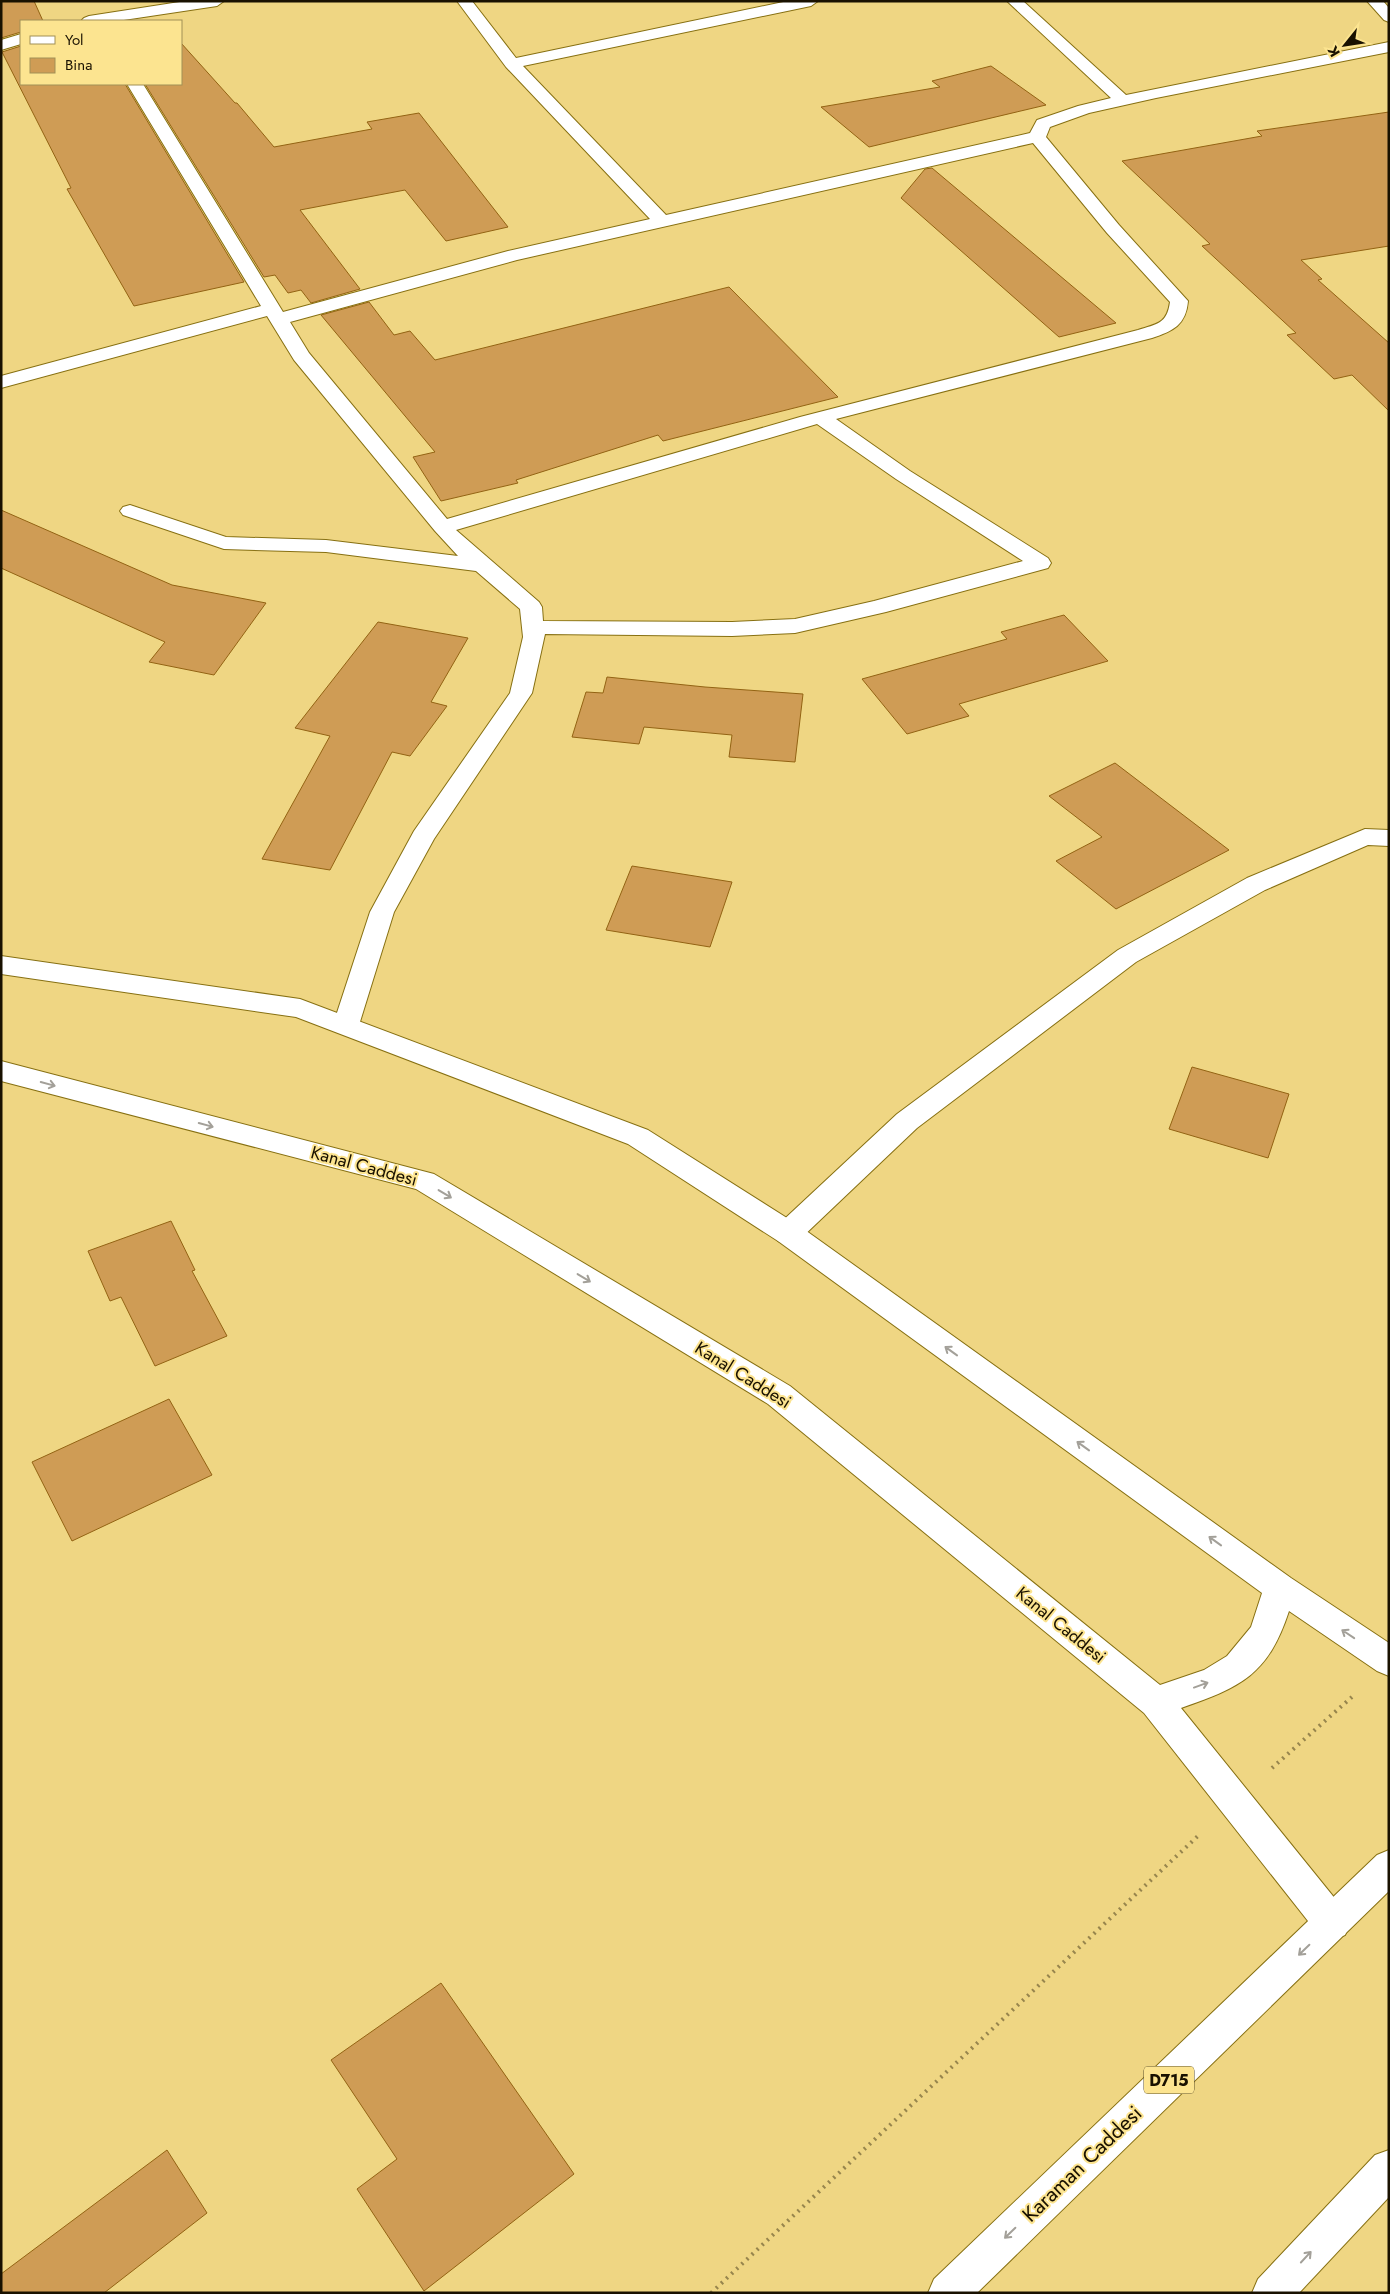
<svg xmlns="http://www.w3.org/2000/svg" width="1390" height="2294" font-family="Jost,sans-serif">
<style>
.building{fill:#cf9c55;stroke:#936313}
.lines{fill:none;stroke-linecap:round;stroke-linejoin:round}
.street-casing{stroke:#877012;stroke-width:2}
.secondary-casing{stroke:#877012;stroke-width:2}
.highway-casing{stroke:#877012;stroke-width:2}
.path{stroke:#97854d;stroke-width:4;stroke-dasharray:2 5;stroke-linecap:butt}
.street{fill:#fff;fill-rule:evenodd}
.secondary{fill:#fff;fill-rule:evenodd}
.highway{fill:#fff;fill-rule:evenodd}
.oneway{stroke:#a3a099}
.labels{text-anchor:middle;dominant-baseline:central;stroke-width:4;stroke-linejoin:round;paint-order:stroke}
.shield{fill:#fce490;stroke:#5d502b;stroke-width:1}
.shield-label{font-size:16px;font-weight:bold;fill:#191100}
.street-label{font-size:18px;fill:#191100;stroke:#fce490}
.near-street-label{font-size:21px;fill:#191100;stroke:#fce490}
</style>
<rect width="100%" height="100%" fill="#efd683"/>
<path class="building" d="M1,1h33l9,20h-22v11l-20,6z
M181,43l54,60h2l37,44 98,-18 -5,-7 52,-9 89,114 -62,14 -41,-51 -105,20 60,79 -49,14 -10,-13 -13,3 -13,-18 -11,2 -119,-193h36z
M21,46v38h104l119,198 -110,24 -67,-117 4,-1 -69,-136z
M991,66l55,39 -177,42 -48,-40 119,-20 -8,-6z
M1389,112v134l-88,14 21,19 -4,1 71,63v68l-37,-36 -18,4 -47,-44 9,-2 -94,-87 8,-2 -88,-83 140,-25 -5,-5z
M932,168l184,155 -57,14 -158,-139 24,-29z
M729,287l109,110 -175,44 -5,-6 -142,45 2,3 -77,18 -28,-44 22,-5 -114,-137 48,-13 25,33 16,-4 25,29z
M1,510l171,75 94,18 -52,72 -65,-13 16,-20 -164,-74z
M1064,615l44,46 -149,43 10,12 -62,18 -45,-55 145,-40 -6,-7z
M378,622l90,16 -37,64 16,4 -37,50 -18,-4 -62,118 -68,-11 68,-123 -35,-8z
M607,677l98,10 98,7 -8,68 -66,-5 3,-22 -88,-8 -5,17 -67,-7 14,-45 17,1z
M1115,763l114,87 -113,59 -60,-48 46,-24 -53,-41z
M632,866l100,16 -22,65 -104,-17z
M1192,1067l97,27 -21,64 -99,-29z
M171,1221l24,49 -3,1 35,65 -72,30 -34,-69 -11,4 -22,-50z
M169,1399l43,76 -140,66 -40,-79z
M441,1983l133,191 -150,117 -67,-102 40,-30 -66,-99z
M167,2150l40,63 -103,80h-103v-19z"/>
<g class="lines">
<defs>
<path id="street" d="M186,1h38l-7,5 -100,15h-36l3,-3 5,-2z
M457,1h15l44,57 272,-57h30l-7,5 -288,60 143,149 364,-82 7,-13 41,-14 33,-8 -104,-97h16l103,94 263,-53v10l-233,46 -67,15 -39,14 -4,10 73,88 69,76c-2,24 -15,30 -36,37l-316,81 74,52 138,87 3,5 -3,5 -162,44 -91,21 -63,3 -187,-2 -13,59 -98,146 -40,73 -35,113 -4,7 -9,2 -9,-2 -4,-7 37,-113 44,-81 96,-138 13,-56 -3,-28 -44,-38 -150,-19 -102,-3 -101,-34 -3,-4 3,-4 7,-2 96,32 100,3 132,16 -23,-25 -141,-171 -27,-44 -266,72v-12l260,-70 -134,-222h16l140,228 225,-61 142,-32 -144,-152zM1033,143l74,90 63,69c-3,22 -13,22 -32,28l-338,87 -353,102 -138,-166 -19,-31 227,-62zM817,424l79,55 127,82 -149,40 -79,18 -63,3 -189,-1 -1,-14 -3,-5 -83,-72z
M21,34v10l-20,6v-10z
M1365,829l24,1v16l-21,-1 -103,45 -129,72 -219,166 -119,113 -10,3 -10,-3 -4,-8 4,-8 119,-111 221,-164 129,-72z"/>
<path id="secondary" d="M1367,1h16l6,7v14l-5,-2z
M1,956l299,43 348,131 150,95 493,353 98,65v33l-12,-5 -88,-60c-21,64 -48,76 -108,97l164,203 5,12 -5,12 -13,5 -13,-5 -175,-222 -376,-309 -352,-215 -415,-108v-20l433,113 356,212 370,299 44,-15 23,-14 24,-29 11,-34 -484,-352 -150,-97 -332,-127 -295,-43z"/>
<path id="highway" d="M1389,1850v41l-412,402h-49l6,-14 443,-424z
M1389,2150v47l-90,96h-47l6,-14 117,-124z"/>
</defs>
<use href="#street" class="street-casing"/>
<use href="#secondary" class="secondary-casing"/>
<use href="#highway" class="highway-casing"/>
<path class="path" d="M1272,1768l81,-72
M711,2293l488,-458"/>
<use href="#street" class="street"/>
<use href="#secondary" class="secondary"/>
<use href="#highway" class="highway"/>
</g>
<defs><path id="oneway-shaft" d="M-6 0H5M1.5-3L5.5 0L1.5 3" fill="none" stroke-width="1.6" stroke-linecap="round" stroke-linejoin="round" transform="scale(1.25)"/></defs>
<g class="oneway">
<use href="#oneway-shaft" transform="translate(48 1084) rotate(15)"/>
<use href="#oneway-shaft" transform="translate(206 1125) rotate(15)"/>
<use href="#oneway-shaft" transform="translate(445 1194) rotate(31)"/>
<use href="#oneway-shaft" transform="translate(584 1278) rotate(31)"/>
<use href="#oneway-shaft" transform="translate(951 1351) rotate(-144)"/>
<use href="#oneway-shaft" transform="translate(1083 1446) rotate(-144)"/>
<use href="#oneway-shaft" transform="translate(1215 1541) rotate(-144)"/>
<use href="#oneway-shaft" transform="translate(1348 1634) rotate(-146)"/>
<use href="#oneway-shaft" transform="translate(1201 1685) rotate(-20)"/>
<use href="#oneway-shaft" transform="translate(1304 1950) rotate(136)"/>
<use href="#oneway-shaft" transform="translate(1010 2233) rotate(136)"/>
<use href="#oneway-shaft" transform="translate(1306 2257) rotate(-47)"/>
</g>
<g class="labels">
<rect class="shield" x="1144" y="2066.5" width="50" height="27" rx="4"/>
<g class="shield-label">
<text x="1169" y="2080">D715</text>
</g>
<g class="street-label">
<text transform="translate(364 1166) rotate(15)">Kanal Caddesi</text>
<text transform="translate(743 1375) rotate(32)">Kanal Caddesi</text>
<text transform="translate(1061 1625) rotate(39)">Kanal Caddesi</text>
</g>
<g class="near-street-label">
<text transform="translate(1082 2164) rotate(-44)">Karaman Caddesi</text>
</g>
</g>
<rect width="1390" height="2294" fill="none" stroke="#191100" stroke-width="5"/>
<rect x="20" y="20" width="162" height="65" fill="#fce490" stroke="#a19056"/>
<rect x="30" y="36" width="25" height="8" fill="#ffffff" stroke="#a19056"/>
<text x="65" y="45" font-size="15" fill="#191100">Yol</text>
<rect x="30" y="58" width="25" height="15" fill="#cf9c55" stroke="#a19056"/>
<text x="65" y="70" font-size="15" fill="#191100">Bina</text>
<g transform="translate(1345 45) rotate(240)" stroke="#fce490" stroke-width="4" paint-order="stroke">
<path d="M0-4L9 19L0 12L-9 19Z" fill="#191100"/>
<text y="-8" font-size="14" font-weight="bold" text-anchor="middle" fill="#191100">K</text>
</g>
</svg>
